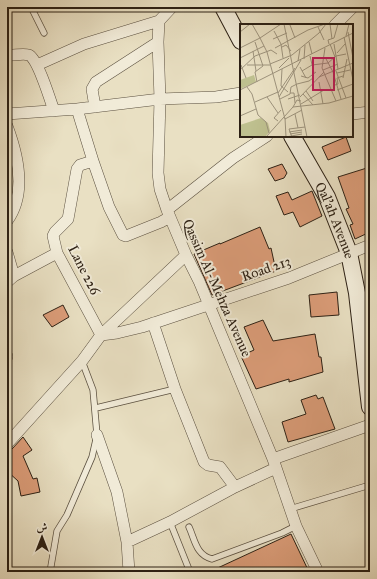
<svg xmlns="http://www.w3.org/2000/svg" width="377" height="579" font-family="'IM FELL Great Primer',Amiri,serif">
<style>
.building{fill:#dc9d79;stroke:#2c2014}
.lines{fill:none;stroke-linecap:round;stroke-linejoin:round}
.lane-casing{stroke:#5b5040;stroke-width:7}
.street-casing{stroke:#5b5040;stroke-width:12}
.secondary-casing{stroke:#2c2014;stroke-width:18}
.lane{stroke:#f1ebd8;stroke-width:5.5}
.street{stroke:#f1ebd8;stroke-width:11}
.secondary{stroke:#f1ebd8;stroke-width:16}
.labels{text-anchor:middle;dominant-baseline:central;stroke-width:4;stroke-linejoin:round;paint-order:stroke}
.street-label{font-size:14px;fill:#2c2014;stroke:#f1ebd8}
.inset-road{fill:none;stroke:#9d937d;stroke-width:1}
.view{fill:#c2185b;fill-opacity:0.15;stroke:#c2185b;stroke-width:2}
.inset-edge{fill:none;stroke:#2c2014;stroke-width:2}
</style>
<rect width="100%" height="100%" fill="#e9e0c3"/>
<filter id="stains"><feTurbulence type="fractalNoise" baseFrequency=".005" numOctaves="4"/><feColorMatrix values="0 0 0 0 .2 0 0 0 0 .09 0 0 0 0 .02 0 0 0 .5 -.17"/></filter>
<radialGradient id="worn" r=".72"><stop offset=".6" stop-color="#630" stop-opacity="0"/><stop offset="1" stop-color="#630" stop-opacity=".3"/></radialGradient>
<path class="building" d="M346,137l5,14 -23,9 -6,-13z
M282,164l5,9 -3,5 -9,3 -7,-12z
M370,167v65l-15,7 -5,-14 3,-1 -7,-15 3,-1 -11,-31z
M312,191l10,25 -22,11 -7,-15 -9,3 -8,-19 12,-4 4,8z
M260,227l9,22 2,-1 5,23 -64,24 -18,-41 26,-11v1z
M337,292l2,23 -28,2 -2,-22z
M63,305l6,12 -17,10 -9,-12z
M263,320l10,21 42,-7 4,23h2l2,15 -34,10v-3l-33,10 -15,-33 13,-6 -10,-23z
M316,395l2,4 5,-2 12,32 -47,13 -6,-20 24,-8 -5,-14z
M23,437l9,13 -9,6 10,23 4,-1 3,14 -19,4 -3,-15 -11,-10v-20l5,-2z
M291,534l18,38h-100z"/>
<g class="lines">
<defs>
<path id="lane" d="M31,7l13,26
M96,408l79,-19
M290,509l80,-24
M170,522l20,50
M189,527c6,13 7,28 23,32l70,-26 14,-7
M50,572l7,-41 10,-16 25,-58 5,-22 -4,-45 -11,-29"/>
<path id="street" d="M172,7l-13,14 -1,21 2,57 -2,74 2,16 7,21 19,45 13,26 74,178 23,67 22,46
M335,25l18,-18
M7,55c7,1 15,-2 22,0 8,2 22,47 25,56
M37,65l47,-21 75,-23
M95,107l-3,-18 4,-7 62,-40
M77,109l16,52 16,46 14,28 3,1 35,-14 9,-5
M7,114l70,-5 83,-10 56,-2 25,-4
M352,114l18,-2
M7,126c11,29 20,68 0,95
M93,161l-13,4 -3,4 -9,50 -13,13 -2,4 4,17 44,82
M167,210l66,-52 34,-22
M7,252l7,24
M7,282l7,-6 43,-23
M153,323l22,66 29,73 4,3 12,2 15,20
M101,335l16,-2 25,-6 147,-49 81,-33
M7,356v1
M97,435l20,57 10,50 2,30
M7,444l75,-83 19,-26 85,-80
M273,459l97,-34
M127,542l43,-20 65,-35 41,-19"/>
<g id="secondary">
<path d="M223,7l18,34"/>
<path id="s1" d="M292,136l35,61 22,56 8,40 13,114"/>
</g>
</defs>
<use href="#lane" class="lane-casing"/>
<use href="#street" class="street-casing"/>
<use href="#secondary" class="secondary-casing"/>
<use href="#lane" class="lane"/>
<use href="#street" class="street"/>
<use href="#secondary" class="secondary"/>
</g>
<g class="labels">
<g class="street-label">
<text stroke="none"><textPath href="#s1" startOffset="95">Qal'ah Avenue</textPath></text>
<text transform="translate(266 269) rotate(-19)">Road 213</text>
<text transform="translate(84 270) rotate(63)">Lane 226</text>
<text transform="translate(217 288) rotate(66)">Qassim Al-Mehza Avenue</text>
</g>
</g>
<g transform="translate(240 24)">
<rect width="113" height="113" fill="#e9e0c3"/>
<path d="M14,51l2,7 -16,7v-9zM21,94l7,5 2,8 -5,6h-24l-1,-12z" fill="#bec08f"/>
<path class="inset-road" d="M12,0l8,14 21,-14M44,0l23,113M90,0l2,15M50,1l5,13M78,3l6,13M34,7l7,13 2,14M0,8l10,-8M108,8l5,26M106,12l3,-12M104,13l9,43M33,15l14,-6M15,18l8,24 -8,6 2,10M69,18l3,12M89,20l-1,-4 6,-2 4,-14M90,20l5,13M94,20l2,12M42,23l4,-2 5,6M0,24l20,-10 7,14 18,67M35,24l33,-18 17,-6M85,24l-3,20 14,33M13,27l3,20M97,29l8,-9M52,31l27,-22 7,-9M70,32l4,17M96,32l2,13M85,33l8,15 8,27M0,34l24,-12M64,35l1,-14M58,37l2,-12M30,40l22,-9M1,41l5,13M7,41h23M60,43l6,11M39,44l10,-10M42,45l-1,17 7,6M0,46l15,-14 16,-6 6,4M83,46l15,-6M62,47l10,-6 16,-2 8,-7 10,-2M96,47l10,27M97,49l13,-3M61,52l7,2 8,-6M79,53l34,-14M103,54l4,-19M79,58l4,22M57,60l12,-3 4,-3 -1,-3M95,61l3,-1 -1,-6 6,-2M7,63l5,7 6,21 8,7 3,11M0,66l113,-57M97,66l16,-6M66,67l7,10M38,69l17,-25M50,69h4l1,10M63,70l10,11M27,73l11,16M39,73l22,-37M60,73l24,-25M40,75l10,-5 1,-7 6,-3M48,75l12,-4M15,78l23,-10M61,80l23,-14M53,83l4,-7 4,1M55,90l3,14M0,92l16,-7M45,94l1,19M45,95l17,-9M38,97l-4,-3 7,-8M49,108l13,-2M50,110l12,-2M26,113l27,-30 36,-4 24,-7M46,113l16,-3M52,113l-3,-8 16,-2"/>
<path class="view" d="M73,34h21v32h-21z"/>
<rect width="113" height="113" class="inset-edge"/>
</g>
<rect width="377" height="579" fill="none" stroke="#e9e0c3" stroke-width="24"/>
<rect x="8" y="8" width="361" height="563" fill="none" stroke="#2c2014" stroke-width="2"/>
<rect x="12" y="12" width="353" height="555" fill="none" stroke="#2c2014"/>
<g transform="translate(42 537)" stroke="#f1ebd8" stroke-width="3" paint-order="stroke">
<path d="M0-3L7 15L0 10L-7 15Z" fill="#2c2014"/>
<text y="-6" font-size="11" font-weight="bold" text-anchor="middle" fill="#2c2014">ش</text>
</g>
<rect width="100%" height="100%" filter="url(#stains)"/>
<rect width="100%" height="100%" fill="url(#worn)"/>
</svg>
